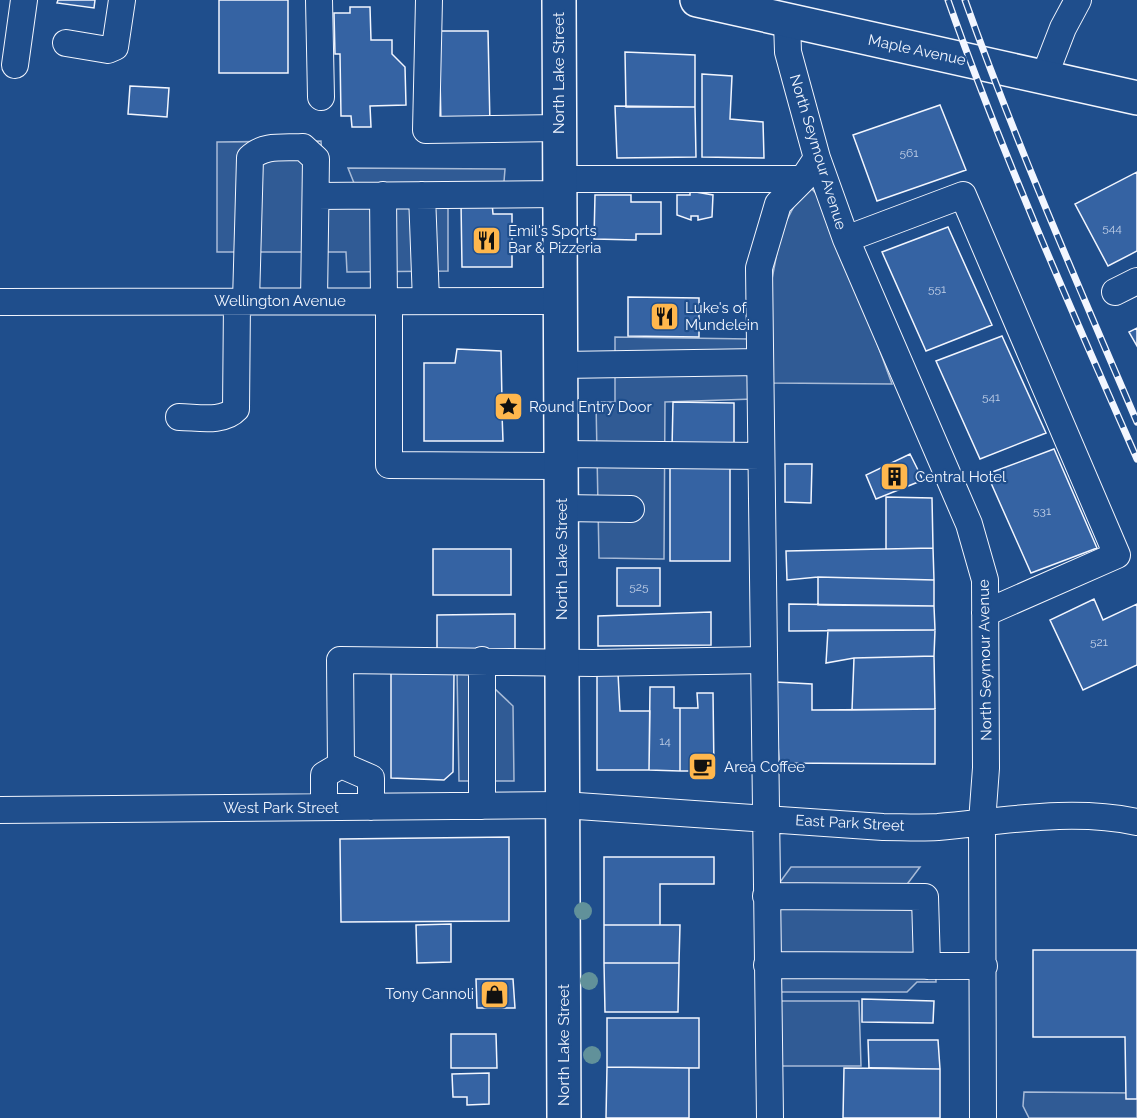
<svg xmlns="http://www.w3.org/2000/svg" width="1137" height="1118" font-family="Raleway,sans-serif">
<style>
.parking{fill:#305b95;stroke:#a8bbd7;stroke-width:1.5}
.building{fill:#3563a3;stroke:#f2f6ff;stroke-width:1.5}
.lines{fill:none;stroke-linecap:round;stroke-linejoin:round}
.minor-casing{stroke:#f2f6ff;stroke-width:28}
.major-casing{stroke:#f2f6ff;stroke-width:36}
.minor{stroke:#1f4e8c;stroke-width:26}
.major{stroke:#1f4e8c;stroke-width:33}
.rail-casing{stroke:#f2f6ff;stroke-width:7}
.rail{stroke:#1f4e8c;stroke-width:4.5;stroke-dasharray:14;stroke-linecap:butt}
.tree{fill:#61919a}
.labels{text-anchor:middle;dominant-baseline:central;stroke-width:4.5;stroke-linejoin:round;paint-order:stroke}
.number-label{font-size:12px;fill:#c3d1e8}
.street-label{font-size:15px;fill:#f2f6ff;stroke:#1f4e8c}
.poi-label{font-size:15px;fill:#f2f6ff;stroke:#1f4e8c;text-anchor:start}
</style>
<rect width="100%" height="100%" fill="#1f4e8c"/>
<path class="parking" d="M321,141l3,47h32l-8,-20 157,1 -2,25 -55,1v76l-101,1 -1,-20h-129v-110z
M811,188l9,10 21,47 51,139 -119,-1 -3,-93 11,-59 19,-36z
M615,337l135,2 3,60 -88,3 -1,157 -65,-1 -3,-156h19z
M457,670h18l38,36 1,75h-55z
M791,867h129l-15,20 29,11 2,84h-19l-10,10h-129l-3,-103z
M776,1001h83l2,65h-86z
M1024,1092l113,1v25h-108l-6,-12z"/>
<path class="building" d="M58,0h37l-1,8 -37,-5z
M219,0h69v73h-69z
M350,7h20l1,33h21v14l13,13 1,38 -36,1 1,21h-19l-1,-11h-10l-1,-62h-5l-1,-41h16z
M439,31h49l2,95 -49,-1z
M625,52l70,3v52h-69z
M702,74l30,2 -2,43 33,3 1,36 -62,-1z
M130,86l39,2 -2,29 -39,-3z
M940,105l26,65 -89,31 -24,-66z
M615,106l80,1 1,50 -79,1z
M1137,172v79l-29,15 -33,-62z
M690,191l23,4 -1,22 -14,3v-4h-7v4l-14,-5v-20h13z
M595,195h36v7h30v32h-25v6l-42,-1z
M461,202h31l1,12h19v53h-50z
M948,227l44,98 -66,26 -44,-99z
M628,297l71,1v39l-71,-1z
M1137,328v18l-8,-14z
M1002,336l44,97 -66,26 -44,-98z
M457,349l44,2 1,50 8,-1 -2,15 -6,-1 1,27h-79v-78h31z
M673,402l61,1v47l-62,-1z
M1054,449l43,99 -66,25 -44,-99z
M910,454l13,26 -47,19 -10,-24z
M670,463h60v98h-60z
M785,464h27l-1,39 -26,-1z
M886,497l46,1 1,50 -47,1z
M933,548l1,32 -116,-3 -31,3 -1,-29z
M433,549h78v46h-78z
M617,568h43v38h-43z
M818,577l116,3v26l-116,-1z
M1094,599l9,21 34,-16v61l-54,25 -33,-70z
M789,604l145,2 1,24 -146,1z
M711,612v33l-113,1v-30z
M515,614v36h-78v-35z
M828,630h107l-1,26 -80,2 -28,5z
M934,656l1,53 -83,1 2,-52z
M391,672h63l-1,100 -9,8 -53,-2z
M597,673h21l2,38h30l-1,59h-52z
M775,682l37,2v26l123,-1v55l-156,-1z
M650,687h24v21h6v63l-31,-1z
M697,693h16l1,78h-34v-63h18z
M509,837v84l-168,1 -1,-83z
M604,857h110v27h-54v41h-56z
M451,924v38l-34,1 -1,-38z
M604,925h76l-1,38h-75z
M1033,950h104v149h-11l-1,-62h-92z
M604,963h75l-1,49h-73z
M476,979h37l2,29h-38z
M862,999l72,2 -1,22 -71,-1z
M607,1018h92v50l-92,-1z
M451,1034h45l1,34h-46z
M868,1040h70l2,29 -71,-1z
M607,1067l82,1v50h-83z
M844,1068l96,1v49h-97z
M489,1073v31l-22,1v-8h-14l-1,-23z"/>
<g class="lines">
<defs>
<path id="minor" d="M319,0l2,97
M429,0l-3,130 133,-2
M787,21l1,31 29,106 29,81 123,285 16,56 1,188 -4,54 1,296
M66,43l42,7 7,-3 7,-47
M15,65l9,-65
M1044,77l19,-49 15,-28
M559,179h244
M383,195l1,106
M422,195l4,106
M316,196l244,-2
M846,239l117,-44 154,360 -132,58
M1115,292l22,-11
M246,301l4,-143c14,-14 34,-10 53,-11l13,12 -2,142
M389,301v164l172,1
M0,302l560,-1
M561,365l199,-3
M179,417c18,0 44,6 57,-8l1,-108
M561,454l200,2
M561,508l70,1
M482,660v146
M341,765l-1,-105 253,3 170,-3
M341,765l30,13v29
M324,807v-32l17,-10
M0,810l563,-5 320,22c18,0 37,1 55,0 67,-6 133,-19 199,-5
M766,896l159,1 2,69
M767,965l217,1
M770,1118l-11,-850 19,-64 25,-25 14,-21"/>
<path id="major" d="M559,0l5,1118
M697,0l440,98"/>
</defs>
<use href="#minor" class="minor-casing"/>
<use href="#major" class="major-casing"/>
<use href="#minor" class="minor"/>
<use href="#major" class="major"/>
<defs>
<path id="rail" d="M948,0c55,156 122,307 189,459
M965,0c51,143 112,283 172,422"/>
</defs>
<use href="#rail" class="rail-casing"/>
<use href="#rail" class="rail"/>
</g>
<g class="tree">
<circle cx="583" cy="911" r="9"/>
<circle cx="589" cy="981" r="9"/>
<circle cx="592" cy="1055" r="9"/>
</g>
<defs>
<symbol id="restaurant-square" viewBox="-11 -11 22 22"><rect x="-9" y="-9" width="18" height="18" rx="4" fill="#ffb74d" stroke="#1f4e8c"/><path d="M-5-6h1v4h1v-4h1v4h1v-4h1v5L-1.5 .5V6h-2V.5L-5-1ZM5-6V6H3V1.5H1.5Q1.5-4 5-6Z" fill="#111"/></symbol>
<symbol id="sight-square" viewBox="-11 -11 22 22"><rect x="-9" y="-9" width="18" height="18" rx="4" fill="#ffb74d" stroke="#1f4e8c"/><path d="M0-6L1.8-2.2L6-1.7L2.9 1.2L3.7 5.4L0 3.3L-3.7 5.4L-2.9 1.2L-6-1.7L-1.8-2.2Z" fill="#111"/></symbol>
<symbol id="building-square" viewBox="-11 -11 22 22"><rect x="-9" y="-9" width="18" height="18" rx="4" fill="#ffb74d" stroke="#1f4e8c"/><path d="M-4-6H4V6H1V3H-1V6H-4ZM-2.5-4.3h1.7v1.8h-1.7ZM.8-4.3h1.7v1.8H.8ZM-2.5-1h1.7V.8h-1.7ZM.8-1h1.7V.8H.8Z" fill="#111"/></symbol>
<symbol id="cafe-square" viewBox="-11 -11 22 22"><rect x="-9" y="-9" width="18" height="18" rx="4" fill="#ffb74d" stroke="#1f4e8c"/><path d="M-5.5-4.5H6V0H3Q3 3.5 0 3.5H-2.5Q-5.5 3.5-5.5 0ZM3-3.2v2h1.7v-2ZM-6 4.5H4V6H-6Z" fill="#111"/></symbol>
<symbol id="shop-square" viewBox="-11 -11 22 22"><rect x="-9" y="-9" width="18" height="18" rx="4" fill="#ffb74d" stroke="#1f4e8c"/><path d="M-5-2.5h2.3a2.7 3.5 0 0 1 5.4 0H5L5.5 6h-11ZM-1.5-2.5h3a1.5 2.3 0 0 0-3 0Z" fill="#111"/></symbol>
</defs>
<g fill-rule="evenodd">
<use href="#restaurant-square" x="470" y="224" width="33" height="33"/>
<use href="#restaurant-square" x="648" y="300" width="33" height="33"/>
<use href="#sight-square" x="492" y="390" width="33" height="33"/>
<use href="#building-square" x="878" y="460" width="33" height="33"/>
<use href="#cafe-square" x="686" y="750" width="33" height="33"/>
<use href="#shop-square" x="478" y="978" width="33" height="33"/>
</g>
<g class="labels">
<g class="number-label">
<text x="909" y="153">561</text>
<text x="1112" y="228">544</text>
<text x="937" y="289">551</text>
<text x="991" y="397">541</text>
<text x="1042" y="511">531</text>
<text x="639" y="587">525</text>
<text x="1099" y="642">521</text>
<text x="665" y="741">14</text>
</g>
<g class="street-label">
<text transform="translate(917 50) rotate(12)">Maple Avenue</text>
<text transform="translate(559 73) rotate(-90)">North Lake Street</text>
<text transform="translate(818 152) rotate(73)">North Seymour Avenue</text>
<text x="280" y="301">Wellington Avenue</text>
<text transform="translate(562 559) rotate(-90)">North Lake Street</text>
<text transform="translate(985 660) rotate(-91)">North Seymour Avenue</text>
<text x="281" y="808">West Park Street</text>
<text transform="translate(850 823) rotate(3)">East Park Street</text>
<text transform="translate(564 1045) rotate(-90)">North Lake Street</text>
</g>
<g class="poi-label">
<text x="508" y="231">Emil's Sports<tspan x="508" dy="17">Bar &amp; Pizzeria</tspan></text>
<text x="685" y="308">Luke's of<tspan x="685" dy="17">Mundelein</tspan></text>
<text x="529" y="407">Round Entry Door</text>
<text x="915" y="477">Central Hotel</text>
<text x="724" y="767">Area Coffee</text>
<text x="474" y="994" text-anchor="end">Tony Cannoli</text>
</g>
</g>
</svg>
